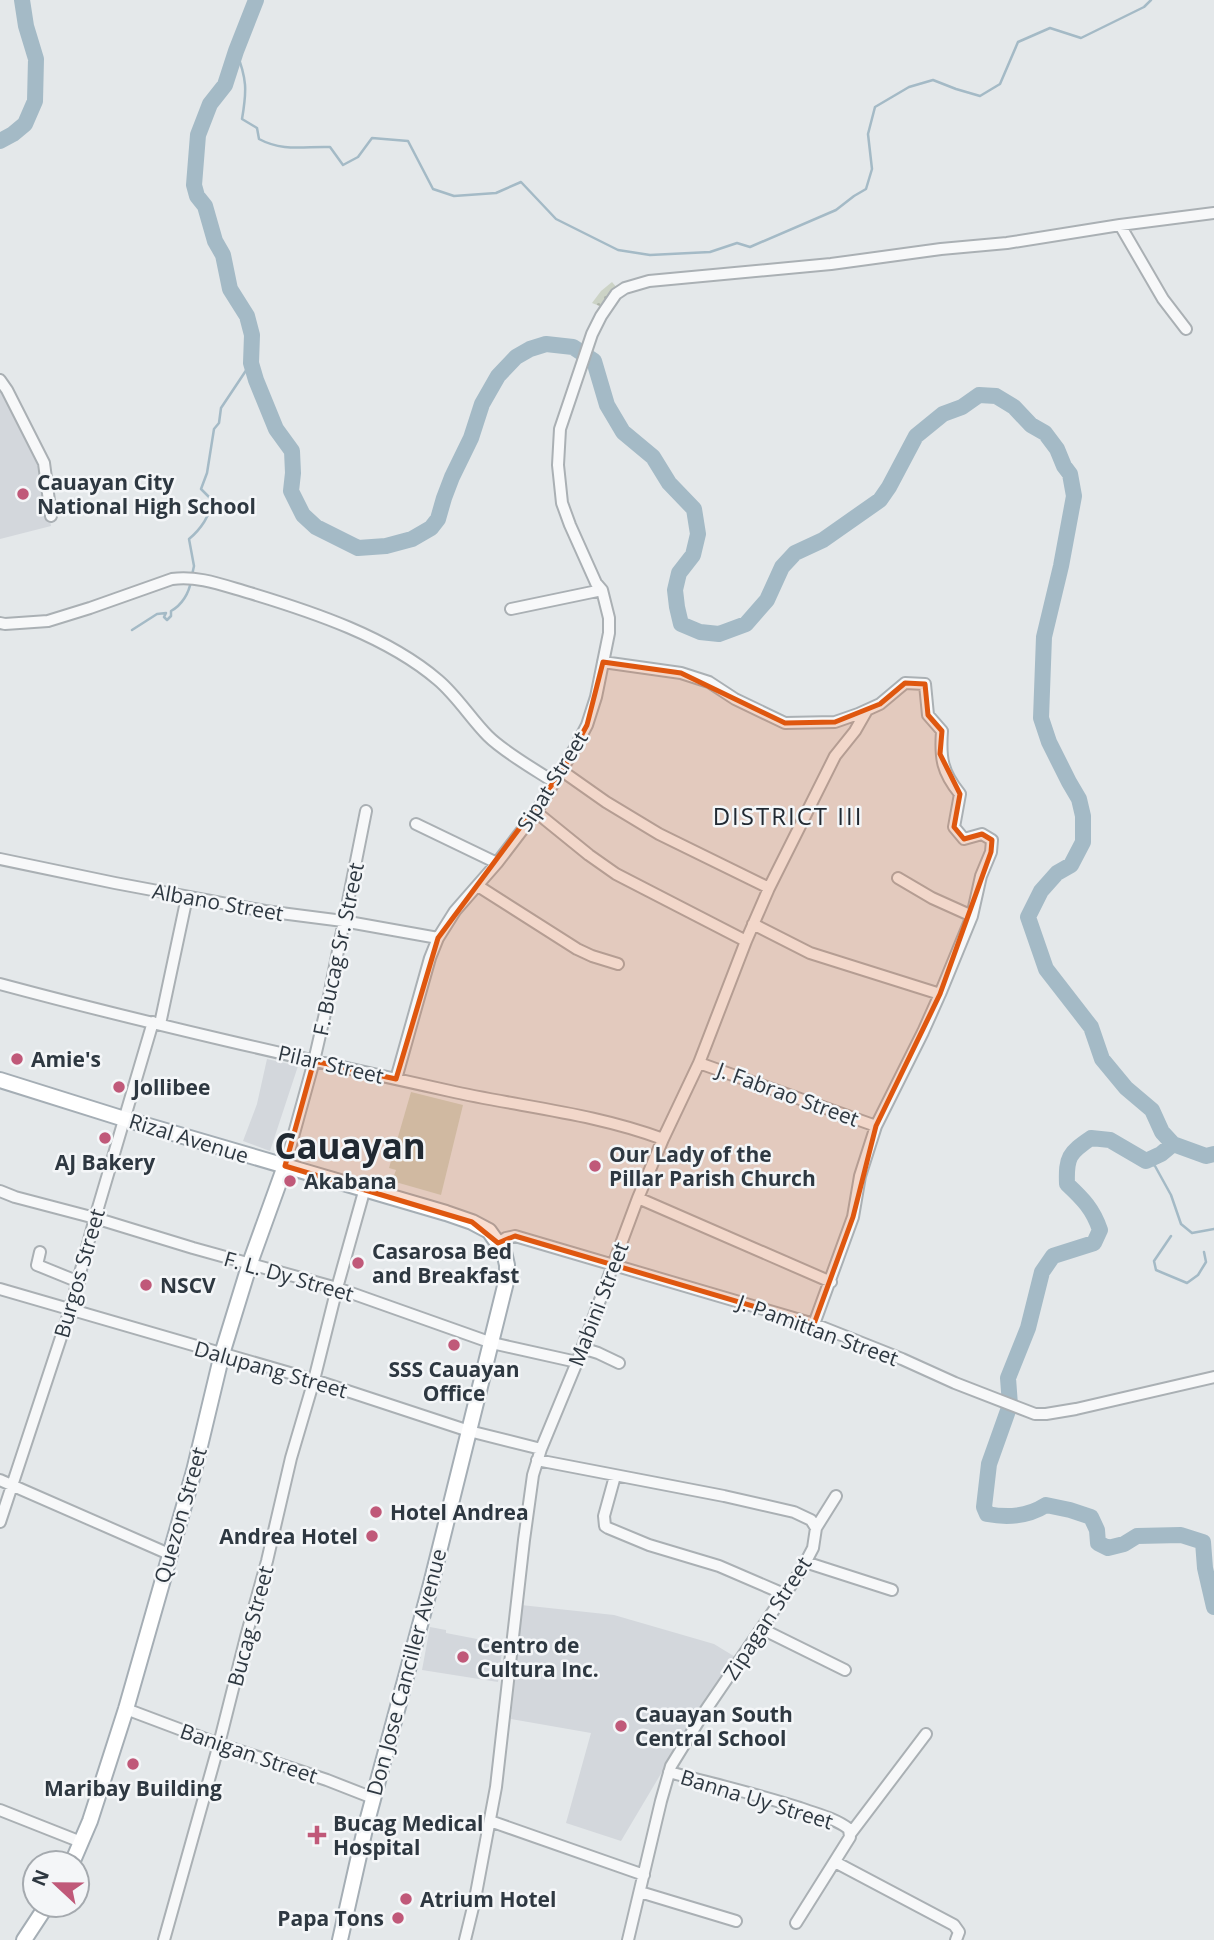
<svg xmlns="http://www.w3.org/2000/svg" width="1214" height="1940" font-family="'Open Sans',sans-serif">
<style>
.built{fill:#d3d7dc}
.grass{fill:#ccd3c6}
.park{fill:url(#park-dots)}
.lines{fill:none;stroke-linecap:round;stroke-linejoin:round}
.stream{stroke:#a4bac6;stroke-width:2.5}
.river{stroke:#a4bac6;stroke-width:16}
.minor-casing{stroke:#aab0b4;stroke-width:14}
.major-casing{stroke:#a5aeb5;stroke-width:18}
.minor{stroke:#f7f8f9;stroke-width:10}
.major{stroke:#fff;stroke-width:14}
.marked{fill:#df570f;fill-opacity:0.2;stroke:#df570f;stroke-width:5;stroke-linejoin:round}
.poi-dot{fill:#c05979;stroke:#f4f6f8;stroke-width:2.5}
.labels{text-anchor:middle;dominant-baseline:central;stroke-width:5;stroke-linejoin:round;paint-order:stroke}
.poi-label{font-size:21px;font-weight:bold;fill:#2e3841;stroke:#f4f6f8;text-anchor:start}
.street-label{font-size:21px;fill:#2e3841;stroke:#f4f6f8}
.quarter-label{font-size:24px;letter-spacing:2px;fill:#202932;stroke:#f4f6f8}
.town-label{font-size:35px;font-weight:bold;fill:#202932;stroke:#f4f6f8}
</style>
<defs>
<pattern id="park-dots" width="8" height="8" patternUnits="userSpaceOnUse" patternTransform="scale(1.75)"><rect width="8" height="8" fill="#ccd3c6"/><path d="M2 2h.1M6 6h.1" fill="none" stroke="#b0b6ab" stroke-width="1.8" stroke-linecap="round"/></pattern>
</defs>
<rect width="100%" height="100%" fill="#e4e8ea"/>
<path class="built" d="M0,391l42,72 9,63 -51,13z
M267,1059l31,7 -28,85 -27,-10 14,-37z
M521,1605l93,10 100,29 23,14 -59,87 -57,96 -55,-18 25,-90 -80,-14z
M430,1627l16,3v3l57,11 -5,38 -76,-12z"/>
<path class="grass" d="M411,1092l52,13 -22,90 -49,-14 4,-11 -7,-2z"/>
<path class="park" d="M612,282l6,7 -16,18 -10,-4 9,-12z"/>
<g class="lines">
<path class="stream" d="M236,51c11,28 11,39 6,68l15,9 2,11c24,13 46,7 71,8l13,18 15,-8 14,-19 36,3 25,48 21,7 42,-3 25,-11 35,37 62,31 32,5 60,-3 27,-9 13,4 86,-37 18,-14 12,-7 6,-20 -4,-35 7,-27 34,-20 24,-7 23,9 24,7 20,-12 18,-42 32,-14 31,10 63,-31 7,-7
M192,575l2,-9 -5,-27c11,-9 22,-24 23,-39l-11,-11 6,-16 7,-44 5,-6 2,-15 30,-45
M132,630l25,-16 9,-1 -2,4 3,3 4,-4v-5c11,-6 18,-18 20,-30
M1146,1161l9,5 16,29 10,29 11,9 22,-4
M1171,1236l-17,25 2,9 31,13 11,-8 8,-13 -2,-10"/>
<path class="river" d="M256,0l-20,51 -11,34 -15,19 -12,31 -4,50 3,11 8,10 10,35 8,14 7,34 17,27 5,19 -1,28 5,17 20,49 16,22 1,22 -2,18 12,24 13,12 42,21 28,-2 26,-7 19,-11 7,-9 6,-21 8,-21 19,-39 11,-34 16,-28 18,-19 14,-8 16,-5 27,3 21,14 13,44 16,27 30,25 16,26 25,26 4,25 -5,21 -14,18 -4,17 2,17 4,17 19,8 19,2 27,-10 21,-24 15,-33 13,-14 28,-13 57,-40 9,-13 27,-51 27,-22 19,-7 17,-12 17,1 18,11 17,18 14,8 12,16 7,17 6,8 4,22 -13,70 -17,71 -3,81 8,24 20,40 10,17 4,17v26l-12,23 -14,8 -16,18 -13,26 18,52 45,58 11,32 24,29 26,22 10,22 11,12 33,12 8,-2
M0,141l13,-7 12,-10 10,-23 1,-42 -10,-33 -4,-26
M1173,1144l-12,10 -15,7 -36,-21 -19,-2c-22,15 -25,19 -24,46 16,15 26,25 33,46l-6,13 -41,13 -11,16 -14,56 -20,50 2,27 -21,59 -5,43 3,7c21,4 40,3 59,-9l24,5 21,7 6,13 1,13 10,5 16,-4 13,-8 44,-1 22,7 2,26 9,39"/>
<defs>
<path id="minor" d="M1120,225l43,74 23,30
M0,380l7,10 37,73 7,53
M511,609l91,-19
M0,623l5,1 43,-3 42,-13 82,-29c26,-4 53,7 78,14 63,19 138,44 188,87 19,16 33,39 50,56 16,16 46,33 66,46
M603,662l78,11 28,9 26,17 50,24 50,-1 23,-8 22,-10 25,-21 20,1 3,31 14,16c-2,27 0,41 18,63l-6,33 10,12 18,-5 10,6 -1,12 -10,24 -9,40 -32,78 -17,38 -47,94 -16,50 -7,41 -39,107
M562,771l44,31 53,32 110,54
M536,812l53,43 27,19 130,67
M416,824l81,39
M0,859l115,24 150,28 78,10 95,17
M898,878l34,20 40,18
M478,886l99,63 15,7 26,8
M753,924l57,29 130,41
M0,984c149,40 300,74 450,107 71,16 144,22 213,48
M160,1024l27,-127
M699,1063l177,63
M396,1079l34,-121 8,-20 17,-27 42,-48 39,-51 39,-64 12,-23 9,-28 13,-64v-15l-7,-28 -6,-7 -26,-58 -8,-22 -4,-38 2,-36 32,-95 9,-18 15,-22 9,-6 24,-7 182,-17 110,-15 66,-6 113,-18 94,-12
M285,1166l29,-105 15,-65 37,-185
M0,1191l15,6 80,21 98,30 144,40 155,55 85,19
M638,1198l193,84
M498,1243l8,-5 9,-2 299,88 88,35 53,24 80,31h11l30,-5 138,-32
M40,1252l-3,13 42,17
M0,1289l314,91 155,51 72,18
M582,1348l16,5 21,10
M537,1460l187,36 70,16 17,8 5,8
M615,1476l-11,40 1,10 3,2 41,17 70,21 65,28
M0,1480l169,74
M0,1522l70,-212 25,-92 58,-196
M805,1562l87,28
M762,1629l83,41
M126,1709l93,35 108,36 46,18
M669,1772c44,12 88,22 131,36 16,6 35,10 49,21l1,8 -54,86
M0,1810l81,32
M490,1821l154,54
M851,1833l75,-99
M835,1862l119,63 5,7 -3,8
M640,1892l96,29
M164,1940l55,-196 28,-111 20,-72 24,-103 23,-78 23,-92 28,-100
M465,1940l10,-41 21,-112 28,-247 9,-65 8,-26 36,-87 61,-164 25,-59 36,-76 47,-122 23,-53 66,-132 20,-25 12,-21
M628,1940l33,-139 10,-35 32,-52 99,-145 11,-21 3,-20 20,-32"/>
<path id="major" d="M0,1080l118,37 328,96 26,9 17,9 15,21 3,13v13l-76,306 -66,245 -25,111
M72,1863l18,-42 36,-112 68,-238 28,-117 28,-91 35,-97
M24,1940l23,-35"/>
</defs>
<use href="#minor" class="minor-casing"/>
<use href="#major" class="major-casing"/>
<use href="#minor" class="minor"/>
<use href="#major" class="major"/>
</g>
<path class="marked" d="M603,662l78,11 104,50 50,-1 45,-18 25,-21 20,1 3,31 14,16 -2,23 20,40 -6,33 10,12 18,-5 10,6 -1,12 -51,142 -64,132 -23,91 -39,107 -299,-88 -17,7 -26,-21 -187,-56 29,-105 82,18 42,-141 124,-167 25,-46z"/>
<g class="poi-dot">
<circle cx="23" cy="494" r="7"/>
<circle cx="17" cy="1059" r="7"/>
<circle cx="119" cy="1087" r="7"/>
<circle cx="105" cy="1138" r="7"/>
<circle cx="595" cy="1166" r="7"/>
<circle cx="290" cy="1181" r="7"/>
<circle cx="358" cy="1263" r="7"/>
<circle cx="146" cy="1285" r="7"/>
<circle cx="454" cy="1345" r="7"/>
<circle cx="376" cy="1512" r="7"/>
<circle cx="372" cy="1536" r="7"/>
<circle cx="463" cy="1657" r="7"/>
<circle cx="621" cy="1726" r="7"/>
<circle cx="133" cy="1764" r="7"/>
<path d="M313.5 1824.5h7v7h7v7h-7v7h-7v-7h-7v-7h7z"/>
<circle cx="406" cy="1899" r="7"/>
<circle cx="398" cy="1918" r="7"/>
</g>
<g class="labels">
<g class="poi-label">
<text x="37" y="482">Cauayan City<tspan x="37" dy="24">National High School</tspan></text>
<text x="31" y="1059">Amie's</text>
<text x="133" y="1087">Jollibee</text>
<text x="609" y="1154">Our Lady of the<tspan x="609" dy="24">Pillar Parish Church</tspan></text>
<text x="105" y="1162" text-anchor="middle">AJ Bakery</text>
<text x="304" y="1181">Akabana</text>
<text x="372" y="1251">Casarosa Bed<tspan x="372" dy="24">and Breakfast</tspan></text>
<text x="160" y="1285">NSCV</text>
<text x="454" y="1369" text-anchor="middle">SSS Cauayan<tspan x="454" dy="24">Office</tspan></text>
<text x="390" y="1512">Hotel Andrea</text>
<text x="358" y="1536" text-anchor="end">Andrea Hotel</text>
<text x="477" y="1645">Centro de<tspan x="477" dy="24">Cultura Inc.</tspan></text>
<text x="635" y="1714">Cauayan South<tspan x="635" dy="24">Central School</tspan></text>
<text x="133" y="1788" text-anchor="middle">Maribay Building</text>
<text x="333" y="1823">Bucag Medical<tspan x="333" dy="24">Hospital</tspan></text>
<text x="420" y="1899">Atrium Hotel</text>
<text x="384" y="1918" text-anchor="end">Papa Tons</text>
</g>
<g class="street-label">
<text transform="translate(552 781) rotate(-58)">Sipat Street</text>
<text transform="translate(218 902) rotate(10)">Albano Street</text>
<text transform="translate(338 949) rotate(-78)">F. Bucag Sr. Street</text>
<text transform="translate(331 1064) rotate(13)">Pilar Street</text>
<text transform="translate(788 1094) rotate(20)">J. Fabrao Street</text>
<text transform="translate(189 1138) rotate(17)">Rizal Avenue</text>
<text transform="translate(79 1273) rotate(-74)">Burgos Street</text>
<text transform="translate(289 1276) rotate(16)">F. L. Dy Street</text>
<text transform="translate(598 1304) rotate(-69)">Mabini Street</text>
<text transform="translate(818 1330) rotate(20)">J. Pamittan Street</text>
<text transform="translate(271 1369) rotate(16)">Dalupang Street</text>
<text transform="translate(180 1515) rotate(-74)">Quezon Street</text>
<text transform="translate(767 1618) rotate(-57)">Zipagan Street</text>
<text transform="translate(250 1626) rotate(-75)">Bucag Street</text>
<text transform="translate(406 1672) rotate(-75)">Don Jose Canciller Avenue</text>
<text transform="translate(249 1753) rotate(19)">Banigan Street</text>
<text transform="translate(757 1799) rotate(17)">Banna Uy Street</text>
</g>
<g class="quarter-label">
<text x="788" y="815">DISTRICT III</text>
</g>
<g class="town-label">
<text x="350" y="1145">Cauayan</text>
</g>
</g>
<g transform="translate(56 1884) rotate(292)"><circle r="33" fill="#f4f6f8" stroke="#a5aaaf" stroke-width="2"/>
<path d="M0-5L12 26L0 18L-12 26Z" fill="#c05979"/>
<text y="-10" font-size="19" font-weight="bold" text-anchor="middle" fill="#2e3841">N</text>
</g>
</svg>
